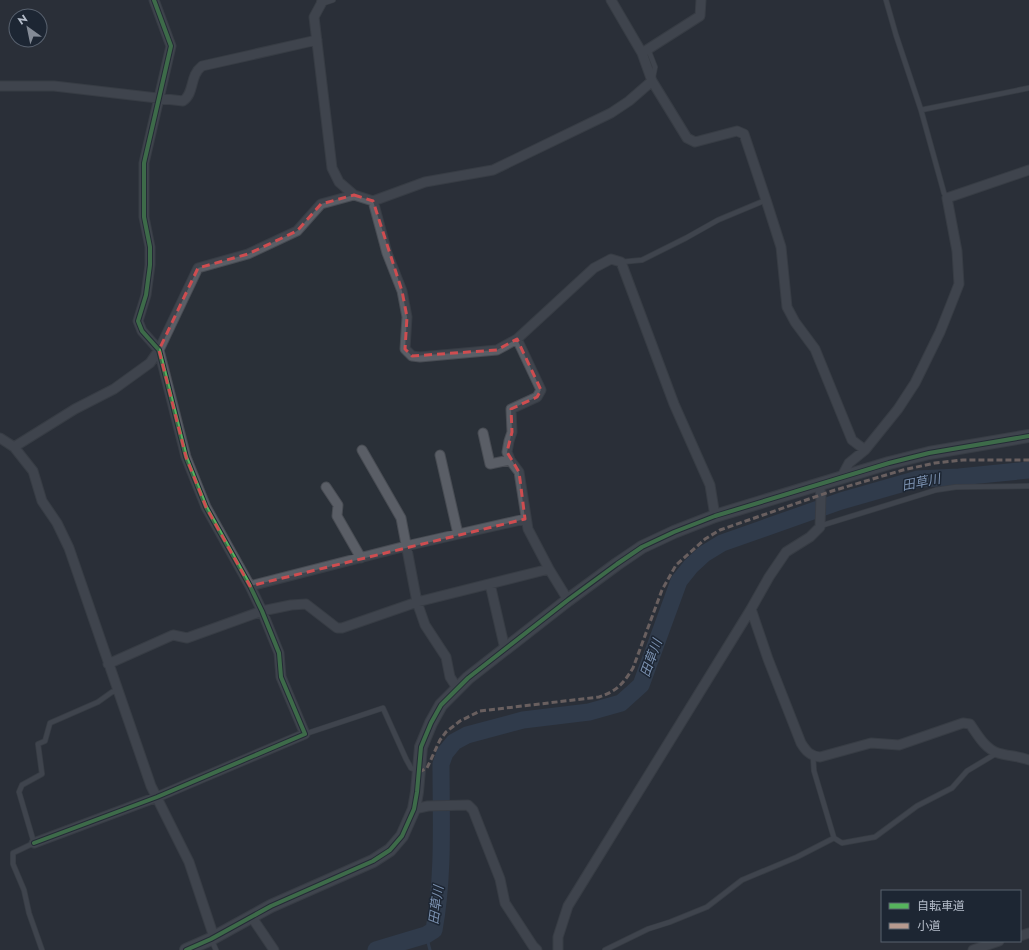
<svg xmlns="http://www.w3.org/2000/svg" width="1029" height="950" font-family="Jost,'Noto Sans JP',sans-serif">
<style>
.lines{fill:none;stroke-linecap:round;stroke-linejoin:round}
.stream{stroke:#384963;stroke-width:3}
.river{stroke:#384963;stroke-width:17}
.service-casing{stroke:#484c53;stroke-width:6}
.minor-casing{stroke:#484c53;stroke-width:11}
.tertiary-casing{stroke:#484c53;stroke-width:14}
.service{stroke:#5a5e66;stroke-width:4.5}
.minor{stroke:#5a5e66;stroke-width:9}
.tertiary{stroke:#5a5e66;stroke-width:12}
.quiet{stroke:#b69a8f;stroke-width:3;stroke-dasharray:6 3;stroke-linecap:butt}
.cycleway-casing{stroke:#1d2633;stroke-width:6}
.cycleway{stroke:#56b35d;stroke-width:4}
.marked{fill:none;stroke:#ce4d50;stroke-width:3;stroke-dasharray:8 5;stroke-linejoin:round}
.labels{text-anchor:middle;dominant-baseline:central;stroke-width:3;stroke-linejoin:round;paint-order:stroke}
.water-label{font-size:13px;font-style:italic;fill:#7c92b1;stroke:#1d2633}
</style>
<rect width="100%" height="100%" fill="#2a3038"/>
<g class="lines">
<path class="stream" d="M426,935l4,15"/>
<path class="river" d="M376,950l50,-15 8,-5c10,-55 7,-111 7,-166l4,-11 9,-11 13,-7 56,-15 66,-8 32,-9 20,-18 38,-104 12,-15 13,-12 18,-11 119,-42 77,-22 41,-2 70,-7"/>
<defs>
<path id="service" d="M886,0l10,35 25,75 23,83 3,5
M321,4l12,-4
M648,49l7,18 -2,10
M921,110l108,-22
M621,262l21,-2 44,-22 32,-18 48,-20
M820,526l116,-36 20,-3 73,-1
M305,734l78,-26 23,51 5,9 7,3
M813,756l1,15 20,67 8,5 33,-6 42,-31 35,-18 15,-17 30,-18
M211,939l5,11
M42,950l-13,-37 -5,-23 -11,-26v-11l21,-10 -15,-51 3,-7 20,-11 -4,-30 7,-3 5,-18 48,-21 14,-10 5,-1
M605,950l43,-21 22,-7 37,-15 35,-27 55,-23 37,-19"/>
<path id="minor" d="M322,0l-1,4 -7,13 18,151 7,14 15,13
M611,0l31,53
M701,0l-1,16 -58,37 10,28 35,57 8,4 42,-11 7,3 22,66 15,47 6,60 8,15 20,27 37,91 13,10
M0,86h54l129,15c12,-8 6,-25 19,-35l115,-26
M373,201l14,52 15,38 5,26 -2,32 7,7 8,1 77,-7 20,-11 77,-71 17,-9 10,3 53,142 36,81 5,31
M483,433l7,31 20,-4 9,12 9,57 21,40 19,31
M0,438l14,9 19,24 9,30 15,22 12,25 82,238 38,76 25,75
M14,447l61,-38 39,-20 36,-26 9,-13 39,-82 50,-14 49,-23 24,-27 33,-9 19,6 52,-19 68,-12 118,-57 18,-12 23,-20
M362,450l39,68 16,84 8,23 21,32 4,20 7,11
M440,455l18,79
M510,460l-3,-8 2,-11 3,-9 -1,-23 26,-12 4,-7 -24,-51
M841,478l8,-15 16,-13 33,-41 17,-26 25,-51 10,-25 9,-23 -2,-33 -10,-53 82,-28
M326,487l12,18 -1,11 24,42
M490,584l15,65
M250,586l156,-40 119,-27
M751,609l17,50 33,84c5,8 9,13 19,14l51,-14 28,2 64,-22 7,1c7,10 15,25 28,29 10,3 21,3 31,7
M108,664l65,-29 14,3 75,-27 29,-6 15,-1 31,24h5l75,-26 132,-33
M414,809l14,-3 40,-1 5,5 27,69 5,24 28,43 4,4
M34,843l123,-46 148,-63 -24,-57 -2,-24 -17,-42 -12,-25 -44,-79 -20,-50 -27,-107 -17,-19 -4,-10 8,-26 4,-30v-18l-6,-30v-54l27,-117 -17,-46
M251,916l23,34
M1020,936l9,-3
M558,950v-13l10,-31 183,-297 18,-32 17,-25 24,-15 10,-10 1,-31 -2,-12
M973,950l26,-9"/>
<path id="tertiary" d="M186,950l25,-11 60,-33 102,-45 17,-11 12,-14 12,-27 3,-17 4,-45 10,-24 10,-18 27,-27 100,-78 49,-36 25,-17 32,-15 41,-16 174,-53 40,-10 100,-17"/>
</defs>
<use href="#service" class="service-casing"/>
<use href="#minor" class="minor-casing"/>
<use href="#tertiary" class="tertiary-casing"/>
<use href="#service" class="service"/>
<use href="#minor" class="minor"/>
<use href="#tertiary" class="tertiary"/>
<path class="quiet" d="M419,772l8,-4 13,-28 6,-8 14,-11 20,-10 119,-14c18,-6 24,-13 34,-29l29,-78 14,-25 29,-26 15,-9 112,-39 71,-21 32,-7 28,-3h66"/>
<defs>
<path id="cycleway" d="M34,843l123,-46 148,-63 -24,-57 -2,-24 -17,-42 -12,-25 -44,-79 -20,-50 -27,-107 -17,-19 -4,-10 8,-26 4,-30v-18l-6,-30v-54l27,-117 -17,-46
M186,950l25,-11 60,-33 102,-45 17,-11 12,-14 12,-27 3,-17 4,-45 10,-24 10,-18 27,-27 100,-78 49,-36 25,-17 32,-15 41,-16 174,-53 40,-10 100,-17"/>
</defs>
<use href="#cycleway" class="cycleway-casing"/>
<use href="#cycleway" class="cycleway"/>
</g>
<path d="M0 0H1029V950H0ZM354,195l19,6 29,90 5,26 -2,32 7,7 85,-6 20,-11 24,51 -4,7 -26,12 1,23 -5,20 12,20 6,47 -275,67 -44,-79 -20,-50 -27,-107 39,-82 50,-14 49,-23 24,-27z" fill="#2a3038" fill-opacity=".55" fill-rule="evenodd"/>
<path class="marked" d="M354,195l19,6 29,90 5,26 -2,32 7,7 85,-6 20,-11 24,51 -4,7 -26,12 1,23 -5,20 12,20 6,47 -275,67 -44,-79 -20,-50 -27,-107 39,-82 50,-14 49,-23 24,-27z"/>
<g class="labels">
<g class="water-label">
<text transform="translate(921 482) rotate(-11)">田草川</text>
<text transform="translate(651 658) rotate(-70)">田草川</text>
<text transform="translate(436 905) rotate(-82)">田草川</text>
</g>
</g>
<rect x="881" y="890" width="140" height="52" fill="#1d2633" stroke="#59626f"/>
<rect x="889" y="903" width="20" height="6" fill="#56b35d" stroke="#59626f"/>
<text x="917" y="910" font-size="12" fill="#b4bcc9">自転車道</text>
<rect x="889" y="923" width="20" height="6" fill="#b69a8f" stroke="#59626f"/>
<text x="917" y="930" font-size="12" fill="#b4bcc9">小道</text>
<g transform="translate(28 28) rotate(327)"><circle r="19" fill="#1d2633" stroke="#59626f"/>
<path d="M0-3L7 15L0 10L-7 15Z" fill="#848b96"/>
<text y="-6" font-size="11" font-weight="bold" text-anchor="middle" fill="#b4bcc9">N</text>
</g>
</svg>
